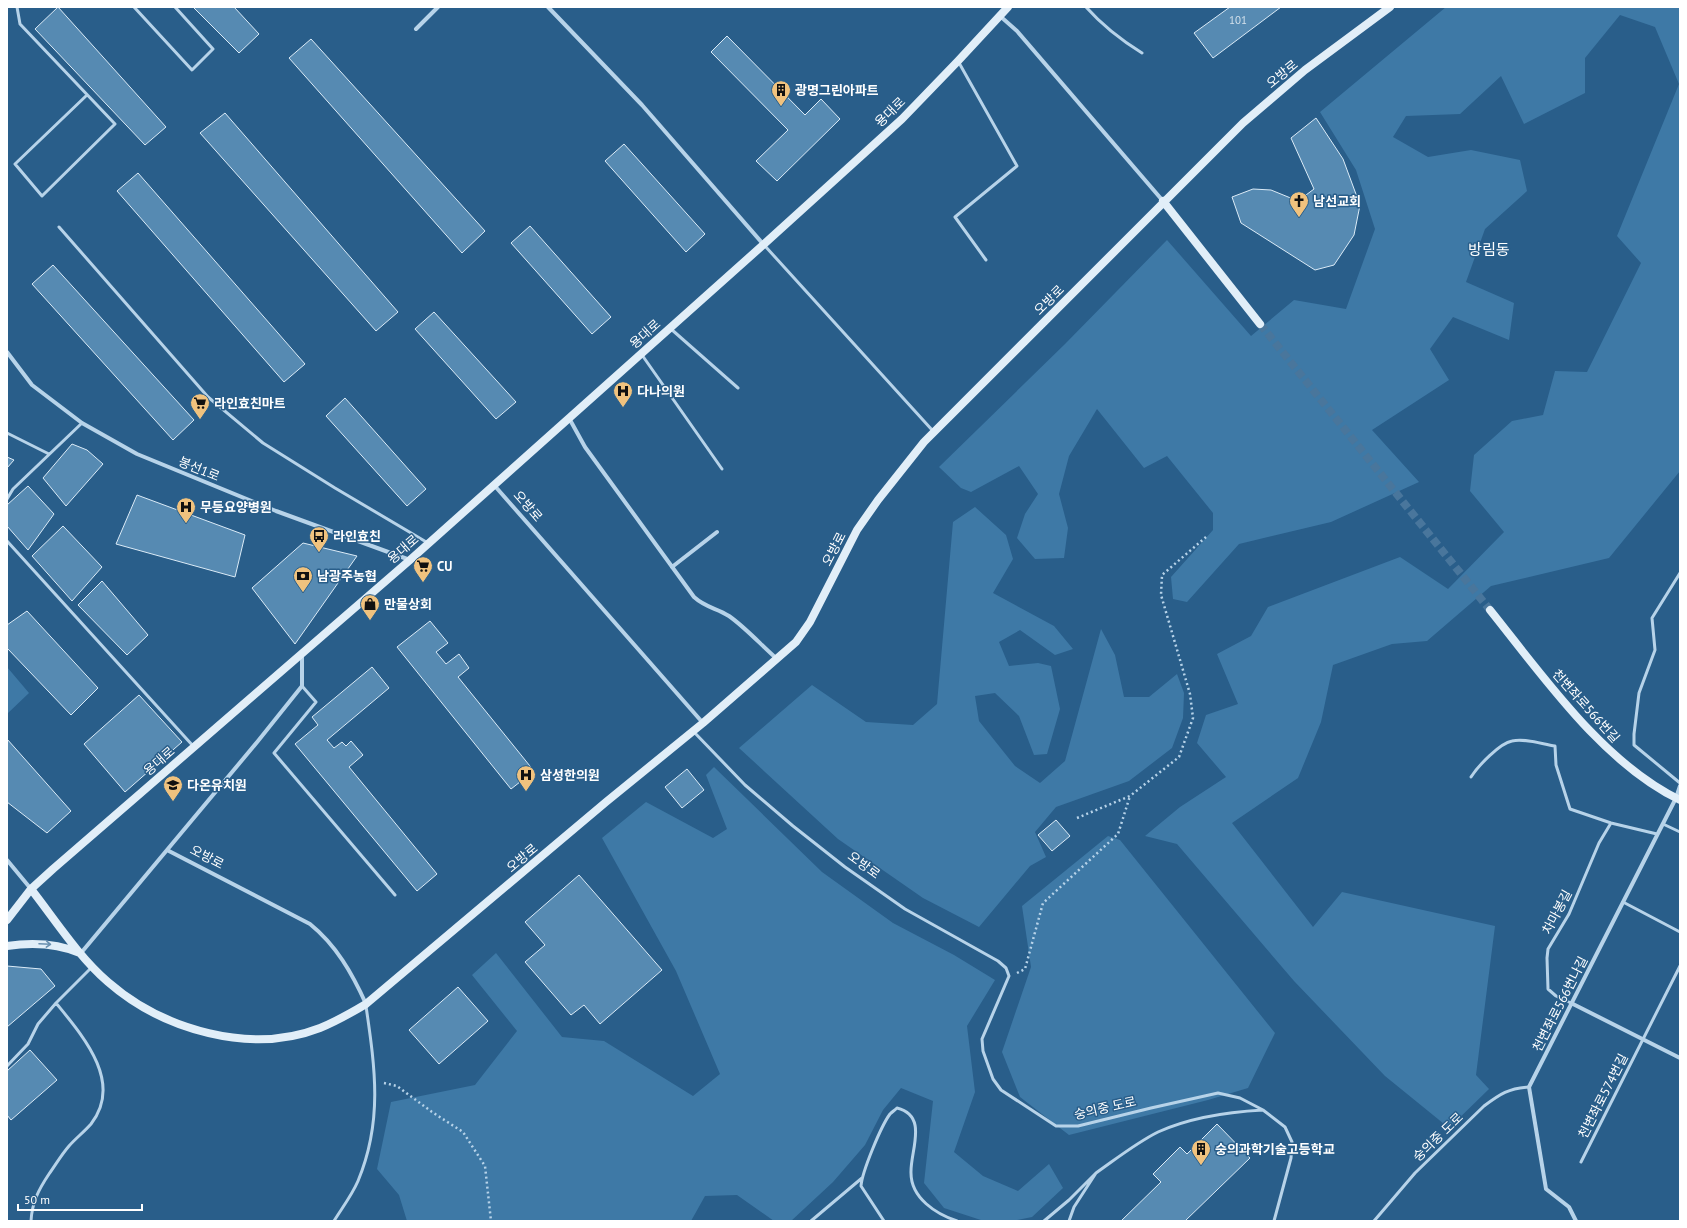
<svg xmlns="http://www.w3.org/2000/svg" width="1687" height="1228" font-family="'PT Sans','Noto Sans KR',sans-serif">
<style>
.green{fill:#3e79a6}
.building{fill:#568ab2;stroke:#dbebf7}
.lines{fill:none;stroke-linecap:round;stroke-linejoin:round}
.secondary-tunnel{stroke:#49769c;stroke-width:8;stroke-dasharray:8 4;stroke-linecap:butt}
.path{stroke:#b7d3e9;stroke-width:2.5;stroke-dasharray:2 3;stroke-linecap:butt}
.lane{stroke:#b7d3e9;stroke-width:3}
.street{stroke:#b7d3e9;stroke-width:4}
.secondary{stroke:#e1eef8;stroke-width:8}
.oneway{stroke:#6990b0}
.labels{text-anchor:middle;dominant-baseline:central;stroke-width:3;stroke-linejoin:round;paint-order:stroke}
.number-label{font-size:11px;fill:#d5e2ec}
.street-label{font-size:13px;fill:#fff;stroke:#295e8a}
.poi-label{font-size:13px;font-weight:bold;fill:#fff;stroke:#295e8a;text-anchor:start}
.quarter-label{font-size:15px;fill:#fff;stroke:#295e8a}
</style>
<rect width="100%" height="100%" fill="#295e8a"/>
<path class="green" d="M1446,7h234v464l-71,87 -118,28 -64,55 -35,3 -59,21 -12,57 -23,56 -66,45 81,104 29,-35 153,34 -19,149 13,14 -40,39 -64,-52 -91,-95 -117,-137 -32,-8 35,-29 46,-30 -29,-34 9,-28 32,-11 -21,-50 34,-18 17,-29 132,-50 48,32 56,-57 -34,-41 4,-36 38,-34 31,-6 12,-44 32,1 54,-109 -24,-27 62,-152 -24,-57 -35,-12 -35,43v35l-61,31 -23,-48 -41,38 -54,2 -13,21 35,20 43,-7 49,10 7,31 -42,38 -19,53 48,21 -5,37 -56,-23 -23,32 19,31 -77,50 47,52 -88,40 -92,22 -52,58 -14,-3 -2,-22 42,-47v-17l-46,-57 -23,12 -47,-59 -28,47 -10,38 9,34 -4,30 -29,1 -18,-21 8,-24 13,-20 -19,-28 -48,26 -10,-4 -22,-21 126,-123 102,-104 84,96 43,-36 52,9 29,-80 -19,-59 -36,-58z
M975,507l31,28 7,24 -20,34 61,33 19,23 -18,6 -35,-25 -21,12 10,24 29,-3 13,3 9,43 -13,45 -13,1 -15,-39 -24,-23 -20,3 4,25 36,45 25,17 25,-22 36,-132 14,26 9,42h25l28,-23 7,19 -1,25 -11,30 -43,33 -73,26 -21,25 11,25 -16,9 -51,61 -56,-29 -85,-59 -99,-91 73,-63 54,37 47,3 24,-21 16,-182z
M7,667l22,26 -22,21z
M714,767l108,105 71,51 61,32 41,25 -28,46 8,66 -21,60 29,24 35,15 31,-27 14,24 -31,29 -19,4h-29l-40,-13 -20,-25 9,-82 -32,-13 -18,22 -18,35 -32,37 -42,39h-17l-37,-26 -32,1 -14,25h-284l-8,-26 -22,-26 14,-67 84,-17 42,-54 -45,-56 24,-22 66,84 42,4 89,55 27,-22 -44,-103 -74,-133 44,-36 67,36 14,-9 -21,-54z
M1108,836l12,4 155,193 -27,55 -40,12 -139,35 -49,-38 -18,-45 29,-85 -9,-61z"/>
<path class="building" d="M58,7l108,120 -21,18 -110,-116z
M193,7h41l25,27 -20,19z
M1230,7h51l-68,51 -19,-25z
M727,36l78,79 16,-16 19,20 -63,62 -21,-20 32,-31 -77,-78z
M311,39l174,192 -23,22 -173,-195z
M225,113l173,199 -22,19 -176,-198z
M1316,118l27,41 17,46 -6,30 -20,30 -19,5 -74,-47 -9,-26 21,-8 18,1 27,11 16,-12 -23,-51z
M624,144l81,90 -19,18 -81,-91z
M138,173l167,191 -21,18 -167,-191z
M530,226l81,91 -19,17 -81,-91z
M53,265l141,155 -21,20 -141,-156z
M434,312l82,90 -20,17 -81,-90z
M345,398l81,91 -19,17 -81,-90z
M72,444l15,6 16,14 -37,42 -23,-28z
M7,457l7,3 -7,8z
M28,486l26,28 -26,36 -21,-24v-21z
M137,495l108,40 -10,42 -119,-33z
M63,526l39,41 -30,34 -40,-45z
M303,543l54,13 -62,88 -43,-56z
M102,581l46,54 -21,20 -49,-50z
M27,611l71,77 -27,27 -64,-67v-23z
M430,621l18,22 -12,9 10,12 13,-10 10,14 -11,9 76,94 -23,18 -114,-142z
M372,667l17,21 -62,52 7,8 8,-6 4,4 5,-5 12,14 -14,12 88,107 -20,17 -122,-147 23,-19 -6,-8z
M139,695l43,47 -57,50 -41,-48z
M7,739l64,72 -24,22 -40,-31z
M687,769l17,21 -22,18 -17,-21z
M1056,820l14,16 -18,15 -14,-16z
M579,875l83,95 -62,54 -16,-19 -13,10 -46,-53 20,-17 -20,-23z
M7,966l34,3 14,17 -48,41z
M458,987l30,34 -49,43 -30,-34z
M30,1050l27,30 -46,40 -4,-5v-44z
M1217,1124l33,34 -65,63h-64l40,-39 -8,-8 27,-27 7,7z"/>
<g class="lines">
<path class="secondary-tunnel" d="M1260,324l230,286"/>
<path class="path" d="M1077,818l53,-22 49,-39 14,-39 -3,-24 -29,-99 1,-20 44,-38
M1017,973l8,-4 18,-66 75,-69 12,-38
M384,1083l13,3 35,26 31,20 22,34 6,55"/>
<path class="lane" d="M17,7l3,17 95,100 -73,72 -27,-32 72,-69
M134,7l58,63 21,-21 -38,-42
M1086,7c16,18 35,33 56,46
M958,61l59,105 -62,51 31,43
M59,227l149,170 55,46 72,45 93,55
M765,246l168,185
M671,329l67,59
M642,355l80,114
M7,433l42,21
M7,499l6,-10 69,-66
M7,541l187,206
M1680,573l-28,45 3,32 -16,43 -5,41v11l46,38
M302,686l14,16 -42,51 121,142
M693,731l52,54 48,41 52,41 60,42 93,52 8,7 3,8 -27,63 1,12 10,28 8,11 55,36h22l73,-18 67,-15 22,5 23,12 22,17 7,15 -1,16 -17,63
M1471,777c7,-11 29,-34 41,-36 13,-3 30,3 43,5l1,19 14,44 41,14 46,11
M1663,824l17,8
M1623,902l57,30
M1571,1003l-15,-7 -8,-7 -1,-31 1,-9 21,-35 30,-71 12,-20
M7,1066l21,-22 10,-20 18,-21 36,-36
M1581,1162l99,-196
M1096,1173c20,-14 40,-30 62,-41 33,-15 69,-20 105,-22
M31,1221c1,-19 8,-32 18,-47 7,-10 13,-20 20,-28 7,-8 15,-14 22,-22 33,-42 -9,-89 -35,-121
M334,1221c8,-13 18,-26 24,-40 25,-60 17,-113 8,-175
M811,1221l51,-43
M884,1221l-23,-35c1,-14 20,-60 29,-72 2,-2 5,-4 7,-6 32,8 13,43 14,65 0,25 25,41 46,48
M1044,1221l25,-21 27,-27 -22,34 -5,14
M1374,1221l41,-48 69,-67c16,-12 25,-18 45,-19"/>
<path class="street" d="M548,7l94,98 121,139
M1000,16l17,15 146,170
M416,29l22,-22
M7,352l25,33 50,38 55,31 139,57 134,49
M569,418l16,29 109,150c12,11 23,11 35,19 17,12 32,29 48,43
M494,485l209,238
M672,567l45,-35
M167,850l143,74c26,21 42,49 56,80
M7,860l24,29
M81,953l177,-212 44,-55v-33
M1571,1003l109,55
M1576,1221l-7,-14 -23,-18 -17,-102 147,-289 4,-12"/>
<path class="secondary" d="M1163,201l97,123
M1490,610c53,66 113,153 190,190
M31,889c25,32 47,67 77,93 55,48 143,73 212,46 17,-7 31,-15 46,-24l240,-202 97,-79 93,-81 14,-20 47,-92 21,-30 46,-58 319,-319 62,-53 85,-63
M7,920l24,-31 22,-20 357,-309 353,-315 139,-126 56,-58 50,-54
M7,946c26,-4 49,-3 73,7"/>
</g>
<defs><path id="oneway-shaft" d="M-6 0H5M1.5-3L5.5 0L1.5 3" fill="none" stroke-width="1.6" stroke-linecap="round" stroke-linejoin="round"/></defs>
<use class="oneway" href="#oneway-shaft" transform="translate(45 944) rotate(3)"/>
<defs>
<symbol id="building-pin" viewBox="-11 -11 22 30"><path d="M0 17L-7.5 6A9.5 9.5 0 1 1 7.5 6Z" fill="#f0c27e" stroke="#295e8a"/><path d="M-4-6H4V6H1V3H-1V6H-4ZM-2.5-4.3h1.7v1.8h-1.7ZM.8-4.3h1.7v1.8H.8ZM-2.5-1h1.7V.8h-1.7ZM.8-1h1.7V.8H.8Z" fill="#111"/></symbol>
<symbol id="church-pin" viewBox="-11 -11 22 30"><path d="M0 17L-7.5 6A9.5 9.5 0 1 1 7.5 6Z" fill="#f0c27e" stroke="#295e8a"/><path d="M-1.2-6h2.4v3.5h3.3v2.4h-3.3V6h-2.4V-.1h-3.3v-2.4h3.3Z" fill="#111"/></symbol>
<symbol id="hospital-pin" viewBox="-11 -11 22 30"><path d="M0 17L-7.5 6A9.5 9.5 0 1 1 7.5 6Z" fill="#f0c27e" stroke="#295e8a"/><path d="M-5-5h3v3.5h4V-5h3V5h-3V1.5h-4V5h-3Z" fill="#111"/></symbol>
<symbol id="supermarket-pin" viewBox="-11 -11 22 30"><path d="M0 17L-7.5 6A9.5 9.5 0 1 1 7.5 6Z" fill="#f0c27e" stroke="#295e8a"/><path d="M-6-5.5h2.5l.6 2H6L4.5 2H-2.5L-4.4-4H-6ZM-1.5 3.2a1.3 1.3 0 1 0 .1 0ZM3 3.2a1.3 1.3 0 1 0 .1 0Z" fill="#111"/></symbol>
<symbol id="bus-pin" viewBox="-11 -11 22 30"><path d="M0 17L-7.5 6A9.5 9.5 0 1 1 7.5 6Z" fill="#f0c27e" stroke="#295e8a"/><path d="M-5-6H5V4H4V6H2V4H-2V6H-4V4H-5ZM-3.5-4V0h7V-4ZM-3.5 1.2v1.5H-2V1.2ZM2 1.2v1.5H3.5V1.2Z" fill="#111"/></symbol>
<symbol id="bank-pin" viewBox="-11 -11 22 30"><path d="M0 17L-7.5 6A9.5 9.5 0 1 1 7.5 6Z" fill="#f0c27e" stroke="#295e8a"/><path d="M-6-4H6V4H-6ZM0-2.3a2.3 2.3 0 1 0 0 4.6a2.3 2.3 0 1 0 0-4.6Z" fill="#111"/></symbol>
<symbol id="shop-pin" viewBox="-11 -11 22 30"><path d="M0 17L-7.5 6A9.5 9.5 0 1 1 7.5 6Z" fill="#f0c27e" stroke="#295e8a"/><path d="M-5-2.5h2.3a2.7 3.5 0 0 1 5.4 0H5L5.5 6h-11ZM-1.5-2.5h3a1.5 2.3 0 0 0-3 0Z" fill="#111"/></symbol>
<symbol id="school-pin" viewBox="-11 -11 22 30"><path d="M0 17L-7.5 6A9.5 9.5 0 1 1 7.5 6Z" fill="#f0c27e" stroke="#295e8a"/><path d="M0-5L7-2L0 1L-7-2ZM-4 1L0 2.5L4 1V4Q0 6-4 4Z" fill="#111"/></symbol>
</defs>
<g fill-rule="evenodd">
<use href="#building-pin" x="770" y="79" width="22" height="30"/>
<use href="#church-pin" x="1288" y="190" width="22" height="30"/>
<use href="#hospital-pin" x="612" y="380" width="22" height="30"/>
<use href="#supermarket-pin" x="189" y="392" width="22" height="30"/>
<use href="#hospital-pin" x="175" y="496" width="22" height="30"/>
<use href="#bus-pin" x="308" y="525" width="22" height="30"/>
<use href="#supermarket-pin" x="412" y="555" width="22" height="30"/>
<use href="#bank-pin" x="292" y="565" width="22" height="30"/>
<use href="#shop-pin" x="359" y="593" width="22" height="30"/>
<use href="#hospital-pin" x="515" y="764" width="22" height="30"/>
<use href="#school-pin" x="162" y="774" width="22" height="30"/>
<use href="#building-pin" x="1190" y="1138" width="22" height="30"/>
</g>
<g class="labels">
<g class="number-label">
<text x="1238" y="20">101</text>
</g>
<g class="street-label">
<text transform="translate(1282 74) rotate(-39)">오방로</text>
<text transform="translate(890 112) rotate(-44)">용대로</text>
<text transform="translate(1049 300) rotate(-45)">오방로</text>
<text transform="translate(645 334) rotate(-42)">용대로</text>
<text transform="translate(199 469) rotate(22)">봉선1로</text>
<text transform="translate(528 506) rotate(49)">오방로</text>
<text transform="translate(403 549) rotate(-41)">용대로</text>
<text transform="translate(834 549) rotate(-63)">오방로</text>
<text transform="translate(1586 706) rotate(48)">천변좌로566번길</text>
<text transform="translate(159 761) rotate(-41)">용대로</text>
<text transform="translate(207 857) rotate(27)">오방로</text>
<text transform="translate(522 858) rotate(-40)">오방로</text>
<text transform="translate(864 865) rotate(36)">오방로</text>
<text transform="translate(1557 912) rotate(-62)">차마봉길</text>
<text transform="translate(1560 1004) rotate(-63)">천변좌로566번나길</text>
<text transform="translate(1603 1096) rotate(-63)">천변좌로574번길</text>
<text transform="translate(1105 1108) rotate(-13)">숭의중 도로</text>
<text transform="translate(1438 1137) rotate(-44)">숭의중 도로</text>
</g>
<g class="poi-label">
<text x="795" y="90">광명그린아파트</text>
<text x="1313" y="201">남선교회</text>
<text x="637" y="391">다나의원</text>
<text x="214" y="403">라인효친마트</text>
<text x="200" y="507">무등요양병원</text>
<text x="333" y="536">라인효친</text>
<text x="437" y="566">CU</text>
<text x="317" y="576">남광주농협</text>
<text x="384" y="604">만물상회</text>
<text x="540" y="775">삼성한의원</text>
<text x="187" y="785">다온유치원</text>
<text x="1215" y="1149">숭의과학기술고등학교</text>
</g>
<g class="quarter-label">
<text x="1489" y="249">방림동</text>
</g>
</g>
<rect width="1687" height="1228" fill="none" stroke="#ffffff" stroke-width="16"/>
<path d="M18 1204v6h124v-6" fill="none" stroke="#ffffff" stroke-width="2"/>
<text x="24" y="1204" font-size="12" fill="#ffffff" stroke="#295e8a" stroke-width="3" paint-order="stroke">50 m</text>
</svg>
